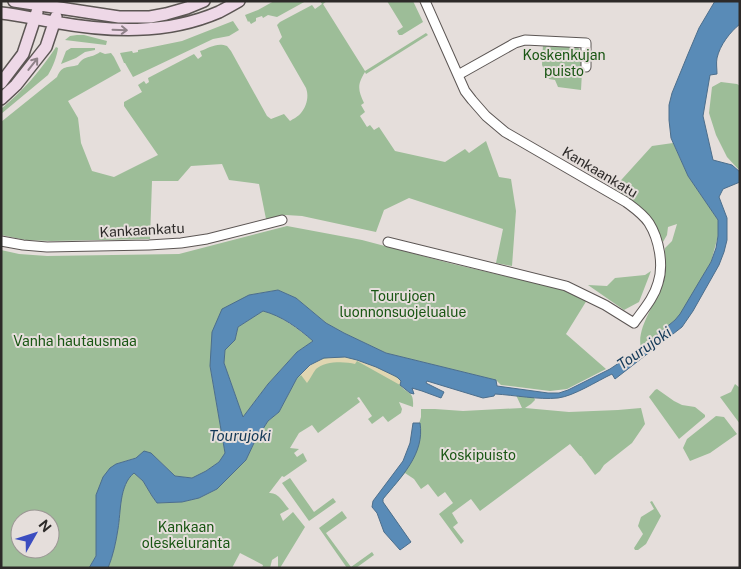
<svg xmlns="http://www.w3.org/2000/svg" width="741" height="569" font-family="'Public Sans',sans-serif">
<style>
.green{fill:#9dbd98;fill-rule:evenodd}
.sand{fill:#e0d6b1}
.water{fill:#598bb7;stroke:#4c6e8c;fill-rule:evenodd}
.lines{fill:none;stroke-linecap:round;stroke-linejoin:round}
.street-casing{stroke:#5c5654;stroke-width:11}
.secondary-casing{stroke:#5c5654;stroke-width:14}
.street{stroke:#fff;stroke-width:9}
.secondary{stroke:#eed8e7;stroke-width:11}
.oneway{stroke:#8e8188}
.labels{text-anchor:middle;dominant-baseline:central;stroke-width:4;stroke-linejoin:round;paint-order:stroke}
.park-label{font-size:14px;fill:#195613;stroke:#e5dedb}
.street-label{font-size:14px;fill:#2d2a29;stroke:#e5dedb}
.water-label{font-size:15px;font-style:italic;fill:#123857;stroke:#e5dedb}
</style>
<rect width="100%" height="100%" fill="#e5dedb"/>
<path class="green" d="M274,1h32l-29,16 -9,-2 -5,3 -1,-2 -6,2v3l-5,3 -2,-3 -1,1 -3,-7 13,-5z
M320,1h7l-4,3 42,67 61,-38 2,2 -62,39 -1,-2c-8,13 -7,18 -1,31l-3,2 4,7 -5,4 7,11 3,-2 4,5 5,-3 16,24 50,11 20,-13 4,4 17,-12 13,36 12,2 5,32 -4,55 -16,-3 7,-34 -94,-31 -25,12 -8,22 -74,-16 -16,-1 -20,4 -7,-35 -30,-4 -7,-16 -31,2 -13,15h-26l-2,58 -99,2 -25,-1 -25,-5v-113l56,-45c5,-12 10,-9 21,-12 7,-11 13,-6 22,-13l5,2 6,-1 3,4 7,14 -53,30 10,17 3,25 11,28 22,6 44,-22 -34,-49v-4l18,-10 -4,-7 6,-4 2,3 3,-2 -1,-4 46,-24 4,5 4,-3 -2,-5c9,-3 17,-9 27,-5l4,5 36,65 4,3 13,-5 6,7c3,-2 9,-5 11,-8 6,-7 8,-17 5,-25l-27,-47 3,-4 -5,-12 3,-3 32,-17 3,4 7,-5z
M387,1h26l10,21 -21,13h-3l-2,-4 6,-4z
M233,21l6,9 -10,6 -16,3 -80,38 -8,-14h-1l-4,-10 12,-2 1,2 5,-1v-2l44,-9z
M77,35h7l23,6 -1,4 -41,-5 5,-4z
M543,44l33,1 7,9 -2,36 -23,-3 -3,-7 -6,-1 -7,-14z
M56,47l2,1c-1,8 -5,19 -10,27l-47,39v-5c22,-18 40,-39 55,-62z
M71,48h24v2l-10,2 -9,6 -15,6 5,-13z
M721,82l16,2 3,2v85l-13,-14 -11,-22 -7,-22 3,-26z
M673,143l15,33 30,44v16l-7,26 -31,53 -5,5 -34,28c-5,-20 15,-45 22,-64 4,-12 2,-23 2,-36l7,-7 5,-17 -9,3 -1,8 -4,7c-13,-31 -23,-36 -50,-53l39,-43z
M287,226l75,14 91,24 104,24 30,12 -21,34 40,35 -39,20 -17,2 -49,-6 -5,-5 -110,-27 -42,-20 -18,-10 -30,-25 -18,-8 -29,5 -39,71 15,87 -6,9 -13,9 -13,7 -18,-2 -24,-23 -35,11 -20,31v61l-7,12h-88v-318l18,4 28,2 132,-2zM20,519h30v30h-30z
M651,271l-12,31 -15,8 -36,-25 19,1 8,-8 30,-3z
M263,311c19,5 35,18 50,30l-16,11 -29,32 -25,33 -19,-54 1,-13 10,-10 3,-13z
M345,357l12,3 40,17c1,2 3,7 4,9 8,9 13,5 12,21l-14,-5 3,7 -1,4 -13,9 -5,-6 -11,8 -4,-5 4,-3 -13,-19 -2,1 3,4 -42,31 -6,-8 -13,8 -9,15 9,1 -5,4 3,4 6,-4 4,8 -23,16 -2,-1 -13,17c9,-1 14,9 20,16l-9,5 3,7 10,-9 12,15 -25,41 -2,-1v-11l-6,4 -2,8h-8l1,-3 -23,-12 -8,15h-124c5,-12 8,-26 10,-39 3,-18 0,-43 16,-56l9,8 9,15 5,7 25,-1 17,-4 18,-9 29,-29 8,-17 14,-22 11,-9 18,-34 27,-20z
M735,384l5,4v36l-20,-27 11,-5z
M657,389l17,12 8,4 13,2 10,8v2l-26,22 -30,-42 6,-7z
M516,395l18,2 1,3 -4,4 -6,4 44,4 49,-2 23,-2 4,16 -13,19 -28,22 -4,6 -5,4 -14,-19h-1l-10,-12 -90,67 -9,-12 -19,14 6,10 -5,4 11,14 -3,3 -22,-30 14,-11 -8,-11 -7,5 -10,-13 -7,5 -7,-10 -9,-6 -22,26v3l28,40 -30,-39v-5l16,-20 21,-51 3,-10v-8h14l28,2 59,-3z
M716,416l8,1 13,17 -27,19 -20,8 -7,-13 4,-9z
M290,478l24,34 19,-14 3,4 -27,19 -27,-38z
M652,501l9,15 -15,28 -8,6h-3l-1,-2 9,-14 -5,-8 3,-9 13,-8 -4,-7z
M342,511l5,7 -21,15 25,34 21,-15 2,3 -18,13h-9l-28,-40z"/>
<path class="sand" d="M345,357c18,4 42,12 56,24l-1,4 -43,-24 -2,3c-10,-3 -31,-3 -39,5 -3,4 -6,10 -9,14l-6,-8c16,-18 22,-17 44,-18z"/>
<path class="water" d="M715,1h25v23c-10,8 -20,21 -23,34 -1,5 0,11 0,16l-7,1 -7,41 10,44 19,5 8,7v10l-17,7 -4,8 8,21v22l-3,12 -5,13 -26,46 -11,16 -67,52 -3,-5c-15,7 -38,22 -54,24 -19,2 -44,-3 -63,-4l-1,2 -11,2 -56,-17 -1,2 18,9 -3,6 -19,-7 -10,-3 2,6 -4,-1 -10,-8 1,-4 -4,-4 -21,-10 -19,-7 -12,-3 -21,1 -14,7 -13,13 -18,34 -11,9 -14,22 -8,17 -29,29 -18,9 -17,4 -25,1 -5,-7 -9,-15 -9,-8c-15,12 -13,39 -16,56 -2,13 -5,27 -10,39h-19l7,-12v-61l7,-18 7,-9 6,-4 20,-6 8,-7 7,2 24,23 17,2 14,-7 13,-9 6,-9 -15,-87 2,-34 10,-23 27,-14 29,-5 18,8 30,25 18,10 42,20 110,27 1,6 51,7h11l9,-3 42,-21 31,-21 34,-28 5,-6 22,-37 9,-15 5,-14 2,-12v-16l-30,-44 -17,-38 -2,-18v-15l3,-12 16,-39 11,-26zM263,311c19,5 35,17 50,30l-16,11 -29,32 -25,33 -19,-54 1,-13 10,-10 3,-13z
M413,423h7c5,31 -19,54 -37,76v3l28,40 -11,8 -16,-18 -7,-19 -5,-6 1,-6 30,-40 7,-18z"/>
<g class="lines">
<defs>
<path id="street" d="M458,75l57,-32 10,-3 61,3v24
M1,241l22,4 24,2 102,-2 32,-2 26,-4 75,-19
M388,242l178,44 39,19 29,18c9,-13 20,-25 24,-40 6,-18 1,-44 -9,-60 -6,-9 -15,-15 -23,-21l-121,-70 -19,-16 -14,-16 -7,-9 -40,-90"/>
<path id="secondary" d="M14,1l105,16h31l16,-3 21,-6 17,-7
M1,13c18,2 35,6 53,9 55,10 112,13 165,-10 6,-3 13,-7 20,-11
M1,83l22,-29 14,-42
M1,99l15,-14 30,-38 10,-30"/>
</defs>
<use href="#street" class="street-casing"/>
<use href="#secondary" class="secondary-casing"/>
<use href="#street" class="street"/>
<use href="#secondary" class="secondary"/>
</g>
<defs><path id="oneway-shaft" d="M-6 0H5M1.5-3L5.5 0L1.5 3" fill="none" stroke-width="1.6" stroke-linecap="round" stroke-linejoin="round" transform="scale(1.25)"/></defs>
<g class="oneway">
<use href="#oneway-shaft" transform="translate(120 30) rotate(2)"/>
<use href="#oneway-shaft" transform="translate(33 64) rotate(-52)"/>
</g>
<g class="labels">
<g class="park-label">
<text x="564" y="55">Koskenkujan<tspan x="564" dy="16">puisto</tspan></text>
<text x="403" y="296">Tourujoen<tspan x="403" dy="16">luonnonsuojelualue</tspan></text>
<text x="75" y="341">Vanha hautausmaa</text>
<text x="478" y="455">Koskipuisto</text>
<text x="186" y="527">Kankaan<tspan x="186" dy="16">oleskeluranta</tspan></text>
</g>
<g class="street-label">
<text transform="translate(600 172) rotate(31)">Kankaankatu</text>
<text transform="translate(142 230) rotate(-3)">Kankaankatu</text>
</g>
<g class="water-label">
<text transform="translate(644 348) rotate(-35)">Tourujoki</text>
<text x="240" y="435">Tourujoki</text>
</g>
</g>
<rect width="741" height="569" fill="none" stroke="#2d2a29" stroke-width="5"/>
<g transform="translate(35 534) rotate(51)"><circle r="24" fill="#e5dedb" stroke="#9b9694"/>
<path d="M0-4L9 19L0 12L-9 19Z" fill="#3b4dc0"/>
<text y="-8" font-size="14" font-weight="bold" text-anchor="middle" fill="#2d2a29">N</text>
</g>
</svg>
